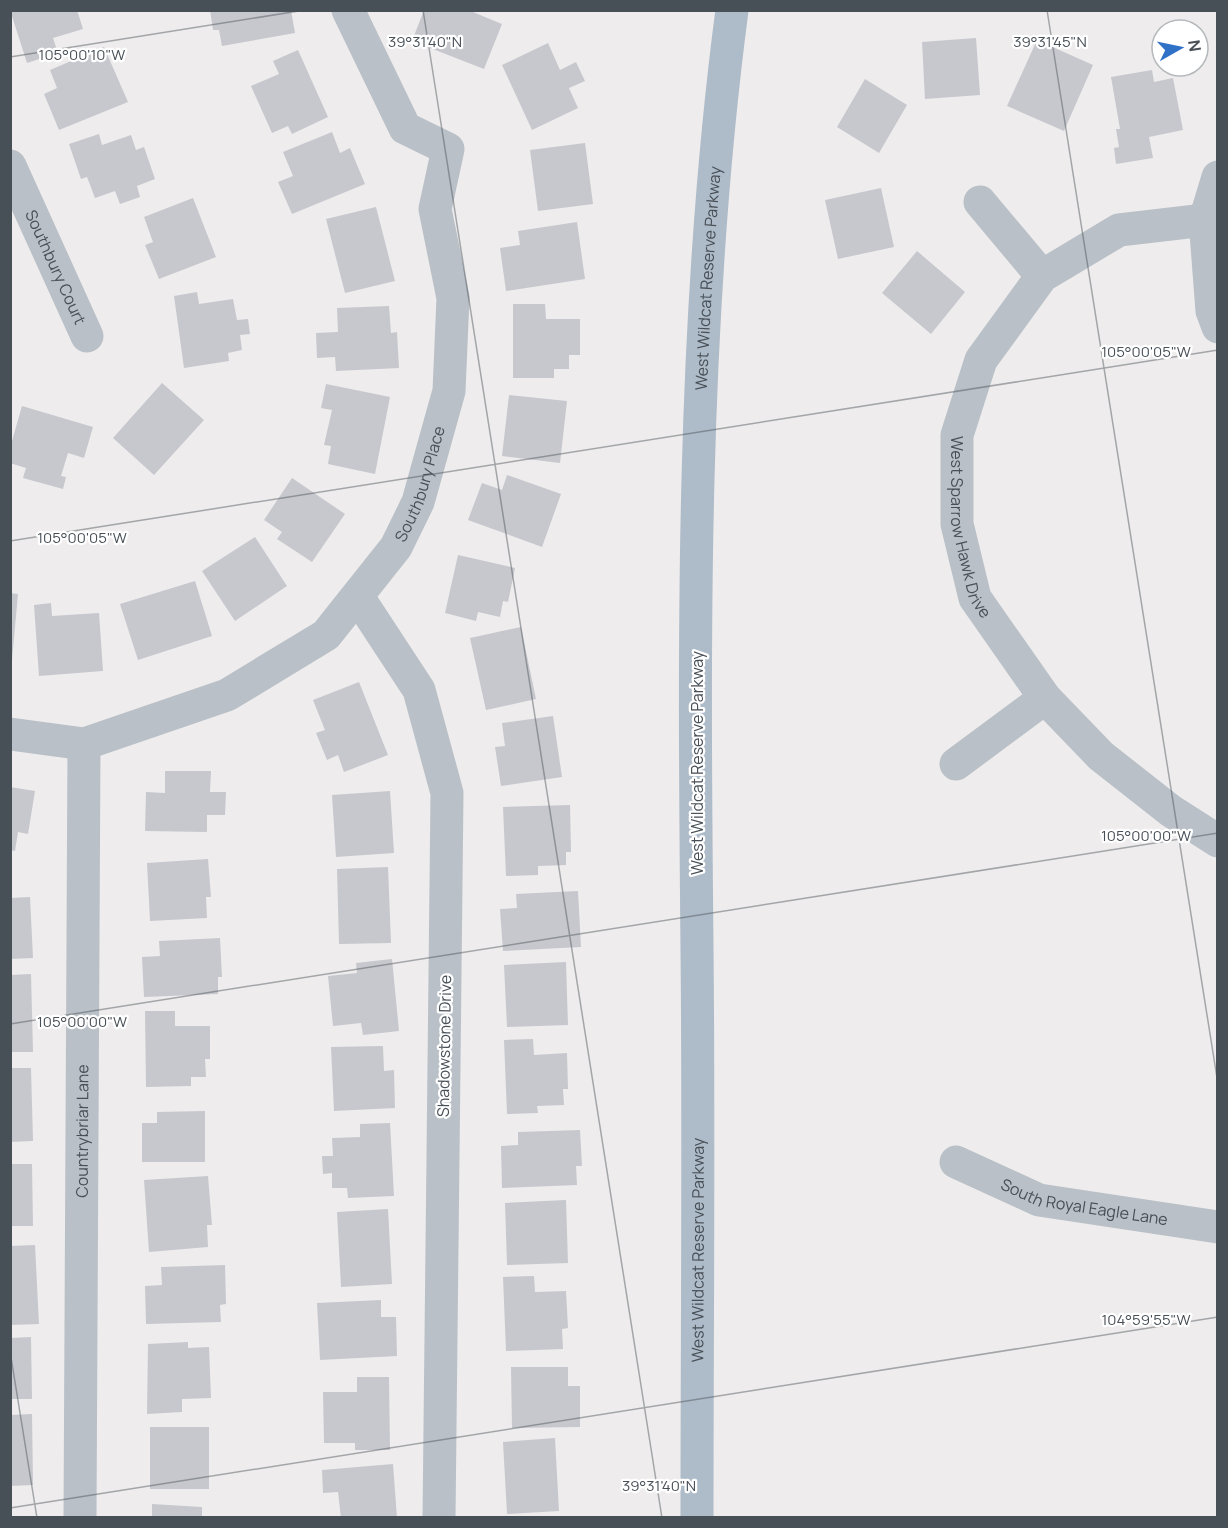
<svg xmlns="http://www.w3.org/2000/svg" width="1228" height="1528" font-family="Manrope,sans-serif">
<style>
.building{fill:#c7c8ce}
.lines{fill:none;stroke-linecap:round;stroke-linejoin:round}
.minor{stroke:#b9c0c7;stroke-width:33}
.major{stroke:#aebbc8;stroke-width:33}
.ticks{fill:none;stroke:#474f57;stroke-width:1.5;stroke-opacity:0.45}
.labels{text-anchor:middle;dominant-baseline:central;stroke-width:4.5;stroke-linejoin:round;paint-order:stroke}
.street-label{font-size:16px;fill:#474f57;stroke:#fff}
.ticks-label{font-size:15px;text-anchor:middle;fill:#474f57;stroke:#fff;stroke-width:4.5;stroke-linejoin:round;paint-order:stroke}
</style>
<rect width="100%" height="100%" fill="#eeecec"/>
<path class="building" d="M10,10h67l6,19 -30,9 5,15 -31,10z
M210,10h81l4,23 -73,13 -3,-16h-6z
M424,10h44l34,14 -18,45 -72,-28z
M976,38l4,57 -55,4 -3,-57z
M1037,40l56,25 -29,66 -57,-25z
M548,43l12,27 16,-8 9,19 -16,7 9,20 -46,22 -30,-65z
M104,47l24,55 -69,28 -15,-36 13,-6 -7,-18z
M298,50l30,67 -36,17 -4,-8 -16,7 -21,-47 28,-12 -6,-13z
M1152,70l2,12 19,-4 10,52 -34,7 4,21 -37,6 -2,-16 5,-1 -3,-18h4l-9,-52z
M865,79l42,26 -28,48 -42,-26z
M332,132l8,21 10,-5 15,36 -73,30 -14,-32 15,-6 -10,-24z
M99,134l3,11 29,-10 5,15 8,-3 11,32 -18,7 3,11 -20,7 -5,-13 -20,7 -8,-21 -6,2 -12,-35z
M585,143l8,61 -55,7 -8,-61z
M881,188l13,59 -56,12 -13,-59z
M193,198l23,59 -57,22 -14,-34 8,-3 -9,-25z
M376,207l19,74 -50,12 -19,-74z
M577,222l8,57 -79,12 -6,-43 20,-3 -2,-14z
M917,251l48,41 -34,42 -49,-41z
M197,292l2,12 34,-5 4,21 11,-1 2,15 -10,1 2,15 -14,3 1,8 -45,7 -10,-72z
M513,304h32l1,15h34v36h-11v14h-15v9h-41z
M389,306l2,27 6,-1 2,36 -63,3 -1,-14 -18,1 -1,-25 22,-1 -1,-24z
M162,383l42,37 -50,55 -41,-37z
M326,384l64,13 -15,77 -47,-10 3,-18 -7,-1 8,-35 -11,-2z
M509,395l58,6 -7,62 -58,-7z
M22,406l71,21 -9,31 -16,-5 -7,23 5,1 -3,12 -40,-11 3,-10 -16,-5v-15z
M507,475l54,19 -19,53 -74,-27 14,-37 20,7z
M292,478l53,36 -33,48 -35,-23 5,-7 -18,-12z
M255,537l32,49 -52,35 -33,-50z
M458,555l57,13 -7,34 -5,-1 -3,16 -22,-5 -2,9 -31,-8z
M195,581l17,55 -74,24 -18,-56z
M10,593l8,1 -6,66h-2z
M51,603l1,13 47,-3 4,58 -64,5 -5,-71z
M521,627l15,72 -50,11 -16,-72z
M359,682l29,73 -44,17 -6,-17 -11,5 -11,-27 9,-3 -12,-30z
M553,716l9,61 -61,9 -6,-39 10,-1 -3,-23z
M165,771h46l-1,21h16l-1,23h-18v17l-62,-1 1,-39 19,1z
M10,787l25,4 -7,43 -10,-2 -3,19 -5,-1z
M390,791l4,62 -58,4 -4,-62z
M570,805l1,47h-5v13l-28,1v9l-32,1 -3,-69z
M208,859l3,38h-5l1,21 -57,3 -3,-58z
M388,867l3,76 -52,1 -2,-75z
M578,891l3,56 -78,4 -3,-42 17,-1 -1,-14z
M30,897l3,61 -23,1v-61z
M220,938l2,39h-4v17l-74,3 -2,-40 18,-1 -1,-15z
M392,959l7,72 -36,4 -2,-12 -28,3 -5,-50 29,-3 -1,-10z
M566,962l2,63 -61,2 -3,-62z
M31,974l2,78h-23v-77z
M145,1011h30v15h35v33h-5l1,18h-15v9l-45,1z
M533,1039l1,16 33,-2 1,36h-5l1,16 -27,1 1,7 -31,1 -3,-74z
M383,1046l1,25 10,-1 1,38 -61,3 -3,-64z
M10,1068h21l2,73 -23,1z
M205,1111v51h-63v-39h15v-11z
M390,1123l4,73 -46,2 -1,-10h-15v-15l-9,1 -1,-18h11l-1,-18 28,-1v-13z
M580,1130l2,36h-6l1,19 -75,3 -1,-42 17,-1v-13z
M10,1164h22l1,62h-23z
M208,1176l4,49h-5l1,22 -59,5 -5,-72z
M566,1200l2,63 -61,2 -2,-62z
M388,1209l4,75 -51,3 -4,-75z
M35,1245l4,79 -29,1v-79z
M225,1265l1,39 -6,1 1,17 -75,2 -1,-38 17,-1 -1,-18z
M534,1276l1,16 31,-1 2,37 -6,1 1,20 -57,2 -3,-74z
M381,1300v17h15l1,39 -77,4 -3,-57z
M31,1337l1,62h-22v-61z
M188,1342v6l21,-1 2,51 -29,1v13l-35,2 1,-70z
M511,1367h57v19h12v41l-68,1z
M357,1377h32l1,73h-35v-7h-31l-1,-51h34z
M32,1414l1,71 -23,1v-71z
M150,1427h59v62h-59z
M555,1438l4,73 -52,3 -4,-72z
M393,1464l4,54h-56l-3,-26 -15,1 -1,-23z
M152,1504l50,3v11h-50z"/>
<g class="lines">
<g class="minor">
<path id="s1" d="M10,166l77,170"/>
<path d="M1218,177l-13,43 7,91 6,16"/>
<path d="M980,202l62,74"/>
<path id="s2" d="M1205,220l-86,10 -77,46 -61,84 -24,75v89l18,74 70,100 56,58 70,55 47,30"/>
<path d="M358,597l61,93 28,103 -8,725"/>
<path id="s3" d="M10,734l74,10 143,-49 99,-60 70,-88 22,-45 31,-111 4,-93 -18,-89 13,-60 -43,-21 -57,-118"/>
<path d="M956,764l89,-66"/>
<path id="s4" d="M956,1162l83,38 179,27"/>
<path id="s5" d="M80,1518l4,-774"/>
</g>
<path class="major" id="s6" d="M697,1518c0,-190 2,-380 0,-569 -3,-313 -6,-628 35,-939"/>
</g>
<path class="ticks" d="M423,10l239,1508M1047,10l171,1074M10,57l295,-47M10,541l1208,-191M10,1024l1208,-191M10,1351l27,167M10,1508l1208,-191"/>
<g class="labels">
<g class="street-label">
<text stroke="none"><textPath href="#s1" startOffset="111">Southbury Court</textPath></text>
<text stroke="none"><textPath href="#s6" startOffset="1240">West Wildcat Reserve Parkway</textPath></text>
<text stroke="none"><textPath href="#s3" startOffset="522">Southbury Place</textPath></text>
<text stroke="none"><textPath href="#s2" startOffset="453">West Sparrow Hawk Drive</textPath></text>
<text transform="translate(697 763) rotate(-90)">West Wildcat Reserve Parkway</text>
<text transform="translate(444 1046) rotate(-89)">Shadowstone Drive</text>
<text stroke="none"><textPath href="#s5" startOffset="387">Countrybriar Lane</textPath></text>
<text stroke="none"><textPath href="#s4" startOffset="136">South Royal Eagle Lane</textPath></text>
<text stroke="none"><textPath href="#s6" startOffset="268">West Wildcat Reserve Parkway</textPath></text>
</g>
</g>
<g class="ticks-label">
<text x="1050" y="47">39°31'45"N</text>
<text x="425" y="47">39°31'40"N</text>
<text x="82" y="60">105°00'10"W</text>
<text x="1146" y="357">105°00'05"W</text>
<text x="82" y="543">105°00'05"W</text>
<text x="1146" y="841">105°00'00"W</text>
<text x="82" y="1027">105°00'00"W</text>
<text x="1146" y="1325">104°59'55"W</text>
<text x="659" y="1491">39°31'40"N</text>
</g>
<rect width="1228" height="1528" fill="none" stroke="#474f57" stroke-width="24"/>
<g transform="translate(1180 48) rotate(81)"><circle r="28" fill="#ffffff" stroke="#b5b9bc" stroke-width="1.5"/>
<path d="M0-4.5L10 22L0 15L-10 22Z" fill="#2e71c7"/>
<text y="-9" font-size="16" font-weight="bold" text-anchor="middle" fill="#474f57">N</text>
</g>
</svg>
